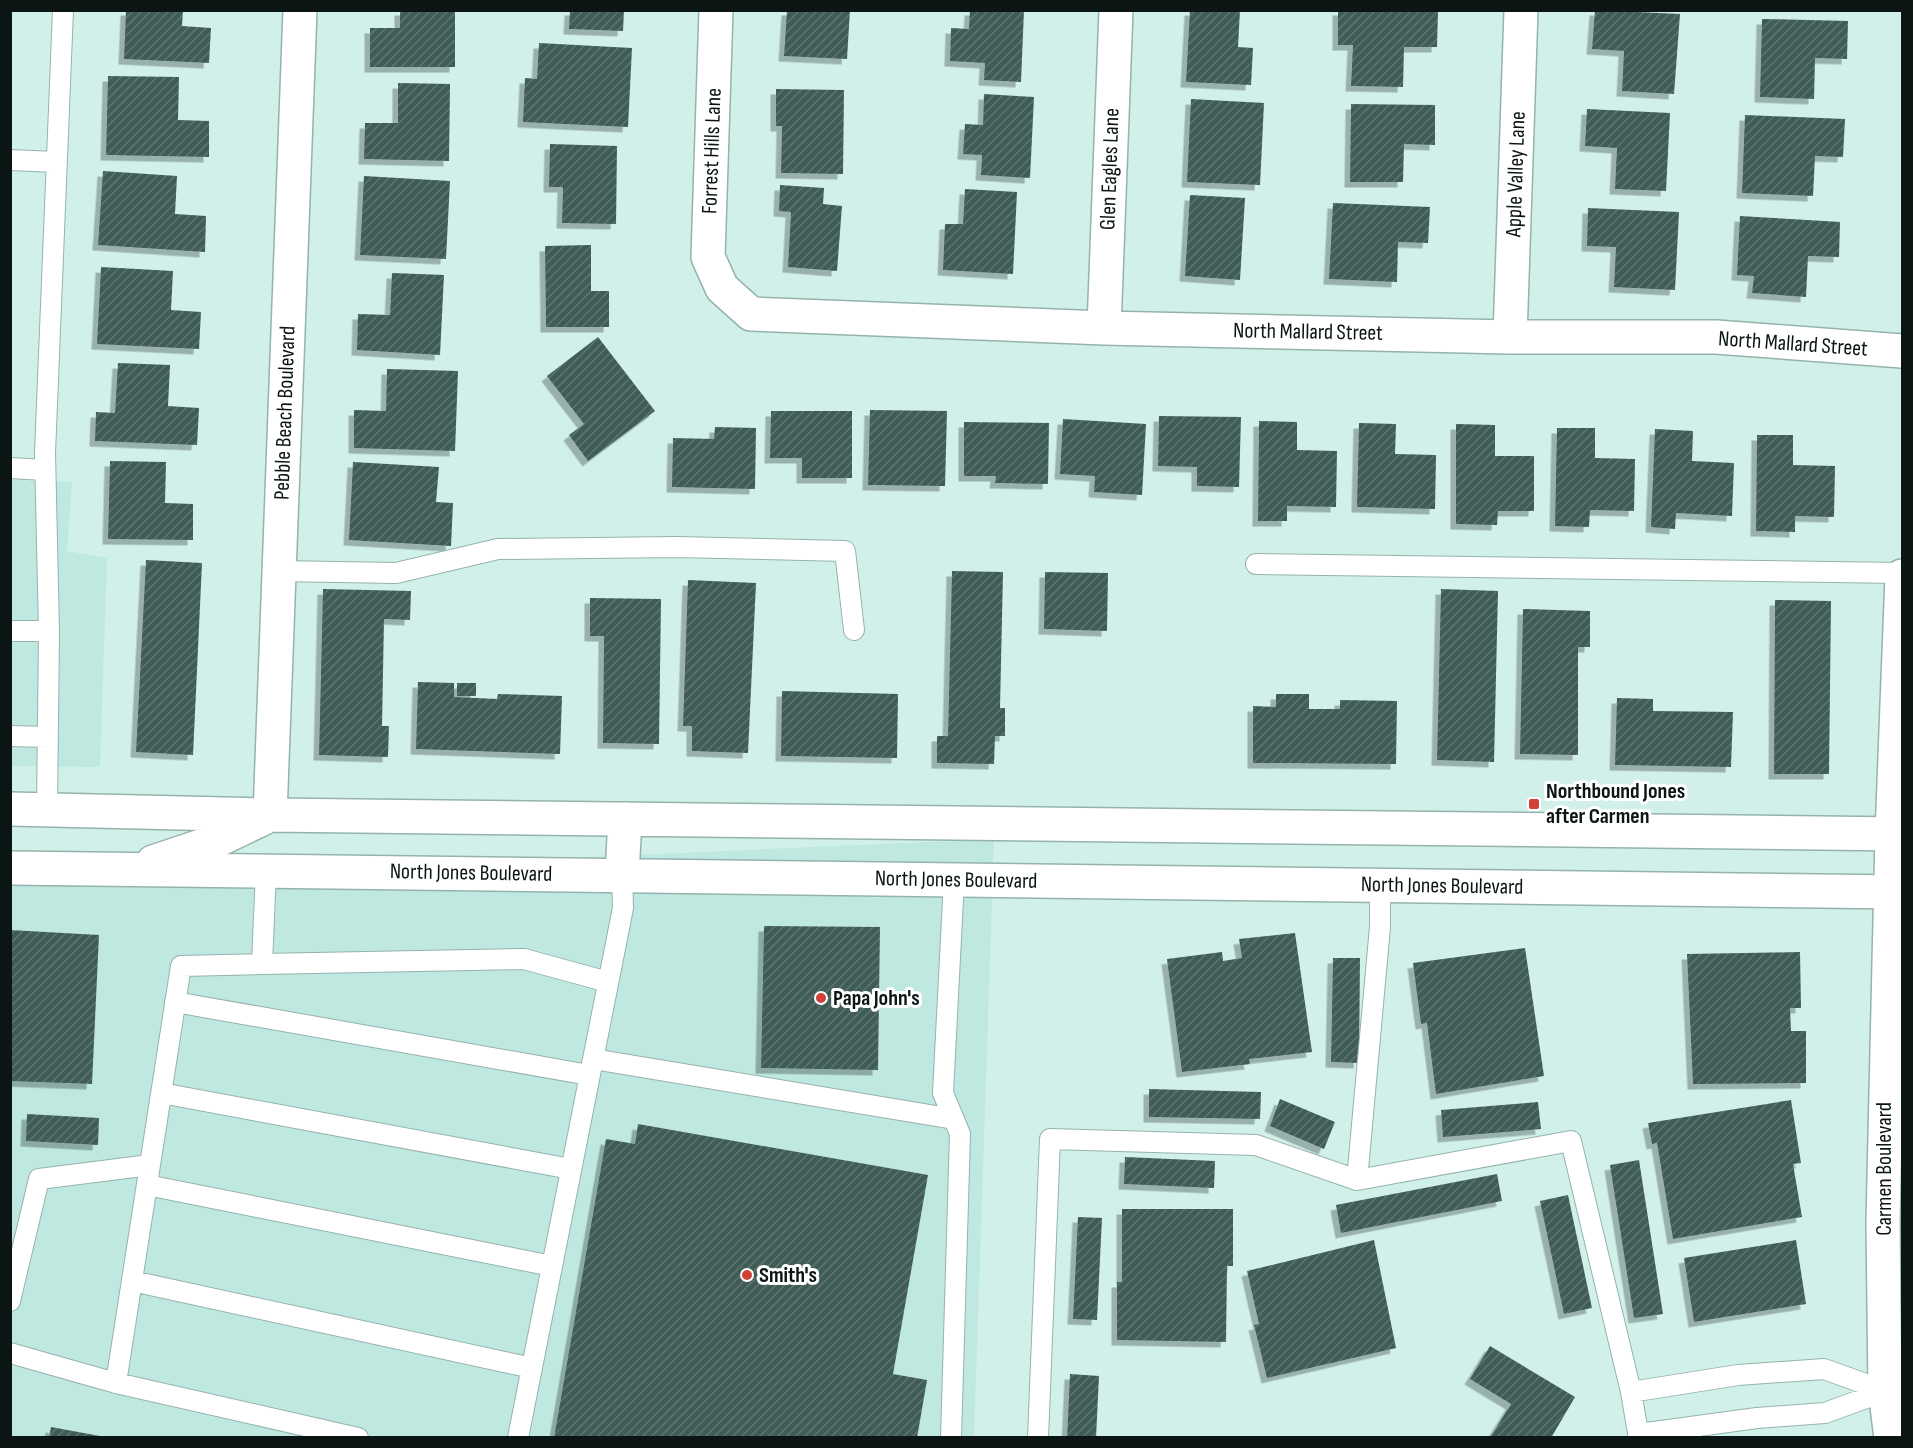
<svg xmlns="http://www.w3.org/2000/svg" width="1913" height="1448" font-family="'Sofia Sans Condensed',sans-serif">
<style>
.built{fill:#bfe8e0}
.building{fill:url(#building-hatch);filter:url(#shadow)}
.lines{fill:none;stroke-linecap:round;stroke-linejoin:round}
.service-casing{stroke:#95b3ad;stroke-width:22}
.minor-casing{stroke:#95b3ad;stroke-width:36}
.tertiary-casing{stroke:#95b3ad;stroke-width:36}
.primary-casing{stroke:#95b3ad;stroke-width:36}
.service{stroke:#fff;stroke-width:20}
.minor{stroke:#fff;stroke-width:33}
.tertiary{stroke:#fff;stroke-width:33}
.primary{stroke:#fff;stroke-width:33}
.poi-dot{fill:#cf4139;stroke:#fff;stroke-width:2}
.labels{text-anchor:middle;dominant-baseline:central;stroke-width:6;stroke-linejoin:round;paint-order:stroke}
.street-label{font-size:22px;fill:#0b1614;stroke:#fff}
.poi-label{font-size:22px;font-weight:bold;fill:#0b1614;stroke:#fff;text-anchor:start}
</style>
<defs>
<pattern id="building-hatch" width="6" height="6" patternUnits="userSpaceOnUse" patternTransform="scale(1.5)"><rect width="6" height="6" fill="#415c57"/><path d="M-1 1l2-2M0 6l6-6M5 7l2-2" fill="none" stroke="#5e736f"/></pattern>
<filter id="shadow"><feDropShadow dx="-5.5" dy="5.5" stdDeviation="0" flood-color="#0004"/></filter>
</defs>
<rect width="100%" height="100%" fill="#d1f0ea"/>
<path class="built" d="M11,480l61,2 -5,69 40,7 -7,209 -89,-1z
M994,839l-20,598h-963l-1,-554z"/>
<path class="building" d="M126,10h57l-1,16 29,2 -2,35 -85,-4z
M400,10h55v57h-85v-39h30z
M570,10h54l-1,21 -54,-2z
M787,10h63l-3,49 -63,-3z
M970,10h54l-3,72 -37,-2 1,-17 -35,-2 1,-33 18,1z
M1190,10h50l-2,37 15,1 -2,37 -65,-3z
M1338,10l100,1 -1,36h-33l-1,40 -52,-1 2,-41h-15z
M1595,10l85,4 -6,80 -52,-3 2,-40 -32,-2z
M1762,19l86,2 -1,38 -32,-1 -1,41 -54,-2z
M539,43l93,5 -4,79 -105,-5 2,-44 12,1z
M108,76l71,1 -1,43 31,1v36l-103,-2z
M398,83l52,1 -1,77 -85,-2 1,-36h33z
M776,89l68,1 -1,84 -62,-1 1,-47h-6z
M984,94l50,3 -4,81 -49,-3 1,-20 -19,-1 2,-30 18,1z
M1191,99l73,4 -4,82 -73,-3z
M1351,104l84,1v40l-31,-1 -1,38h-53z
M1587,109l83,4 -4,78 -51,-2 2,-41 -32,-2z
M1745,115l100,4 -2,38 -28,-1 -2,40 -71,-3z
M550,144l67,2 -1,78 -54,-1 1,-36h-14z
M103,171l74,5 -2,38 31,2 -1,36 -107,-7z
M364,176l86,5 -4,78 -86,-4z
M780,185l44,3 -1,16 19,2 -5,65 -49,-4 3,-55 -12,-1z
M965,189l52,3 -4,82 -70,-4 2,-46h18z
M1190,195l55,3 -5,82 -55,-4z
M1333,203l97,4 -2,36 -30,-1 -1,40 -68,-3z
M1588,208l91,4 -4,78 -61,-3 2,-40 -29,-1z
M1740,216l100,6 -1,35 -31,-1 -2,41 -54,-4 2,-17 -17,-1z
M591,245v46h18v36h-63l-1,-81z
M101,267l72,4 -2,39 30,2 -2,37 -102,-5z
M392,273l52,2 -4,80 -83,-5 1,-36 32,1z
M598,337l57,74 -67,50 -19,-26 15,-11 -37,-48z
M118,363l52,2 -2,41 31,2 -2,37 -102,-4 1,-29 19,1z
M387,369l71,2 -3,80 -101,-3v-38l32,1z
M870,410l77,1 -2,75 -77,-1z
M771,411h81v67h-50v-20h-32z
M1159,416l82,1 -2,70 -42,-1v-19l-39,-1z
M1063,419l83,5 -4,71 -48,-3 1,-16 -35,-2z
M1259,421l38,1v28l40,1 -1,56 -49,-1v15h-29z
M964,422l85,1 -1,61 -53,-1 1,-7h-32z
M1359,423l37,1 -1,30 41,1 -1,54 -78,-2z
M1456,424l39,1v31h39v55h-36l-1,14 -41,-1z
M715,427l41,1 -1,61 -83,-2 1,-49 41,1z
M1557,428h38v30l40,1 -1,52 -44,-1 -1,17 -34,-1z
M1655,429l38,2 -1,30 42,2 -2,53 -56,-3 -1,16 -24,-2z
M1757,435h36v30l42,1 -1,51 -39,-1v16l-39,-1z
M110,461l56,1 -1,41 28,1v36l-85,-1z
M353,462l86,5 -3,35 17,1 -2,43 -102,-6z
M146,560l56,3 -9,192 -57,-3z
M952,571l51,1 -3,136h5v28h-10l-1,28 -57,-1v-27h11z
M1045,572l63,1 -1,58 -63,-2z
M688,580l68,3 -8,170 -56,-2v-25h-9z
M323,589l88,2 -1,29 -26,-1 -2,107h7l-1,31 -69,-2z
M1441,589l57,2 -4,171 -57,-2z
M590,598l71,1 -2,145 -56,-1 1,-107h-14z
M1775,600l56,1 -2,173h-55z
M1523,609l67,2v36h-12v108l-58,-1z
M418,682l36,1v14l43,2 1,-5 64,2 -2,58 -144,-5z
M457,683h19v13h-19z
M782,691l116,3 -1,64 -116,-2z
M1276,694h33v15h31v-9l57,1 -1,63 -143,-1v-57l23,1z
M1617,698l36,1v12l80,1 -2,55 -116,-2z
M764,926l116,1 -2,143 -117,-2z
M10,930l89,5 -7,149 -82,-3z
M1295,933l17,119 -63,7 1,5 -68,8 -15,-113 55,-7 1,9 19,-3 -3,-19z
M1525,948l19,128 -108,18 -9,-71 -6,1 -8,-61z
M1800,952l1,56h-11l1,23h15v52l-113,1 -6,-130z
M1333,958h27l-1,105 -28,-1z
M1149,1089l112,3 -1,27 -111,-2z
M1280,1099l55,23 -11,27 -54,-23z
M1791,1100l10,63 -8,1 9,53 -129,22 -16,-96 -5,1 -4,-21z
M1538,1102l3,27 -98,8 -2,-27z
M27,1114l72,4 -1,27 -72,-4z
M638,1124l290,51 -35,199 34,6 -10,58h-363l52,-299 29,5z
M1125,1157l90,4 -1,27 -90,-4z
M1639,1160l24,154 -29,4 -24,-153z
M1497,1174l5,27 -161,32 -5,-28z
M1568,1195l24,113 -28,6 -24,-113z
M1122,1209h111v57h-6l-1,76 -109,-2v-58h5z
M1078,1217l24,1 -5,102 -24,-1z
M1374,1240l22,108 -129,30 -13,-53 5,-1 -12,-53z
M1796,1240l10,64 -112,18 -10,-64z
M1490,1346l85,51 -24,41h-61l21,-34 -41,-25z
M1070,1374l29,2 -3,62h-29z
M51,1427l49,9v2h-51z"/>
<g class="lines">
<defs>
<path id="service" d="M10,160l46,2
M10,468l35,2
M1256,564l646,9
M279,571l117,2 102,-24 179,-2 168,4 9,79
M10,631h39l-2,179
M49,631l-4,-178 18,-443
M10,736l37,1
M262,964l262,-5 84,23
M175,1002l414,73
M593,1059l361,60
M161,1093l410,76
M1357,1180l23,-253v-42
M147,1185l405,81
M132,1281l400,87
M10,1301l29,-122 111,-14
M10,1353l106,30 242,55
M116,1383l65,-417 81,-2 4,-93
M1631,1392l107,-17 86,-6 61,22 -60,22 -68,5 -118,16
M518,1438l105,-530 -1,-33
M951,1438l9,-304 -17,-41 11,-213
M1038,1438l12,-299 206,6 101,35 214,-39 60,251 8,46"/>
<path id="minor" d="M716,10l-8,247 14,31 29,26 353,14 406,9h206l186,14
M1104,328l12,-318
M1510,337l11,-327
M270,815l30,-805
M1892,834l10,-258"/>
<path id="tertiary" d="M1891,1438l-6,-47 -2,-169 9,-388"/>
<path id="primary" d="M10,809l260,6 1632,19
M153,862l63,-21 48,-23
M10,868l1892,24
M622,875l3,-56"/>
</defs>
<use href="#service" class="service-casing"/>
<use href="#minor" class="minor-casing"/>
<use href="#tertiary" class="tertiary-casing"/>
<use href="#primary" class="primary-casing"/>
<use href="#service" class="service"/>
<use href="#minor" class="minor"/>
<use href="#tertiary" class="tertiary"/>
<use href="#primary" class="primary"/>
</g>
<g class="poi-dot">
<rect x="1528" y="798" width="12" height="12" rx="3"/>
<circle cx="821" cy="998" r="6"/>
<circle cx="747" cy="1275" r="6"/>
</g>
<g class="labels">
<g class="street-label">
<text transform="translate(712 151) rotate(-88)">Forrest Hills Lane</text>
<text transform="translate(1110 169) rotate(-88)">Glen Eagles Lane</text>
<text transform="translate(1516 174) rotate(-88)">Apple Valley Lane</text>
<text transform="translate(1308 332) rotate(1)">North Mallard Street</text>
<text transform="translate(1793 344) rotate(4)">North Mallard Street</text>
<text transform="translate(285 413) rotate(-88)">Pebble Beach Boulevard</text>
<text transform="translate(471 873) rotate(1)">North Jones Boulevard</text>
<text transform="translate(956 880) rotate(1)">North Jones Boulevard</text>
<text transform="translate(1442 886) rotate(1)">North Jones Boulevard</text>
<text transform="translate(1884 1169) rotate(-90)">Carmen Boulevard</text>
</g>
<g class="poi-label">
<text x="1546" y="791">Northbound Jones<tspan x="1546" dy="25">after Carmen</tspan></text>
<text x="833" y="998">Papa John's</text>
<text x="759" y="1275">Smith's</text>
</g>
</g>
<rect width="1913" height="1448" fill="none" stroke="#0b1614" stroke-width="24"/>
</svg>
